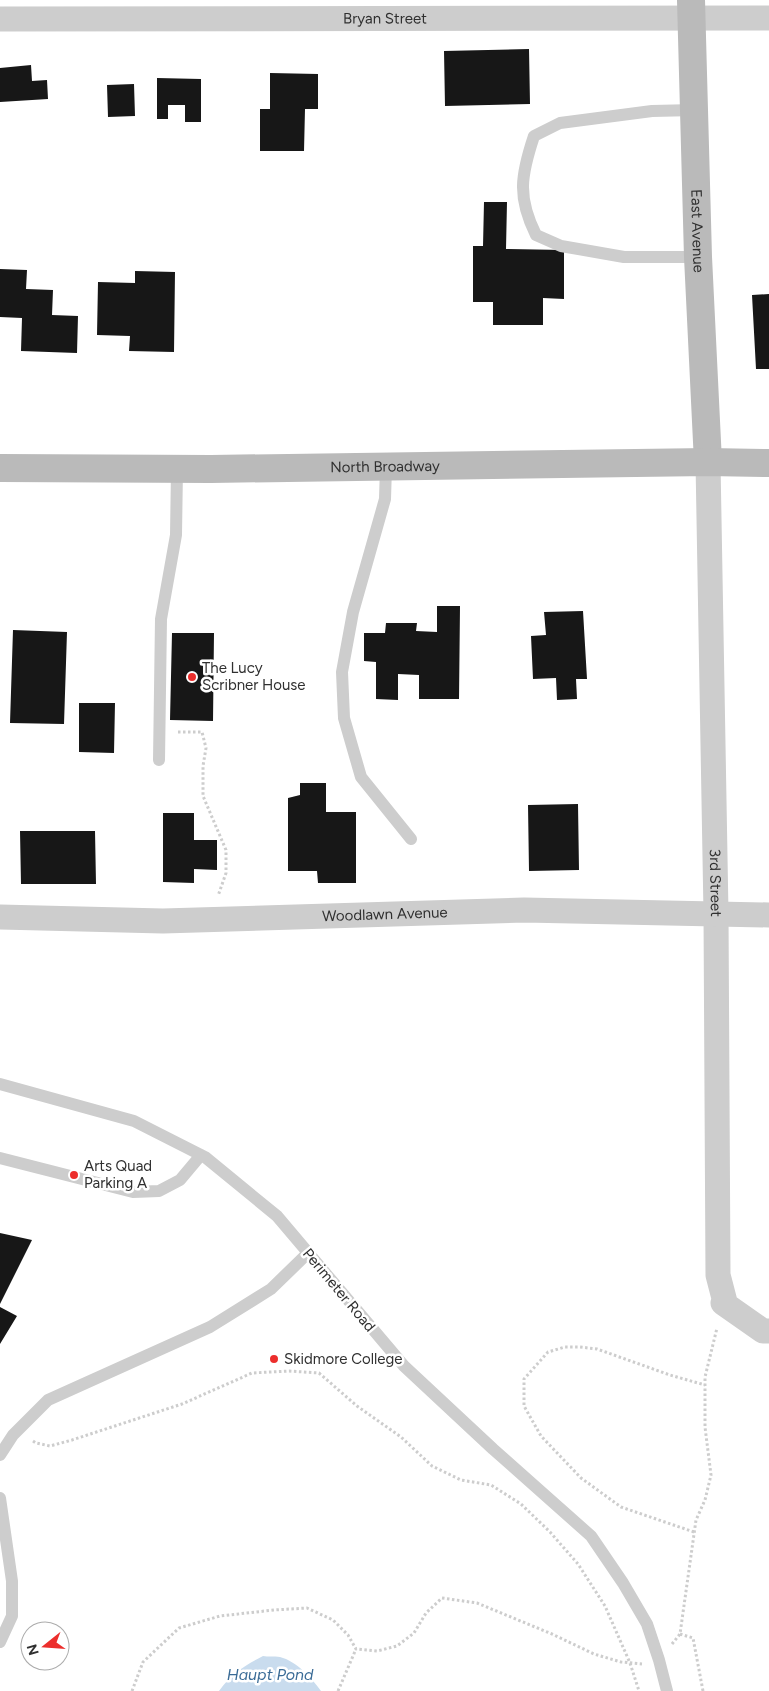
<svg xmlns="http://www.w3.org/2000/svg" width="769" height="1691" font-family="Figtree,sans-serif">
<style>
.water{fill:#c9dcee}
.building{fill:#171717}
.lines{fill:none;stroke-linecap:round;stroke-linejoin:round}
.path{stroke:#cdcdcd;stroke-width:3;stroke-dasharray:2.5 2.5;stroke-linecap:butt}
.lane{stroke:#cdcdcd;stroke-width:12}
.street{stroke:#cdcdcd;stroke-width:25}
.secondary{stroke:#bababa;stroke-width:28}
.poi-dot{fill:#ec2e2c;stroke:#fff;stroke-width:2}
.labels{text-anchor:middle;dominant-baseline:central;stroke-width:5;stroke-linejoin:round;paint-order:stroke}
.street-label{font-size:15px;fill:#303030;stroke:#fff}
.poi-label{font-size:15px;fill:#303030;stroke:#fff;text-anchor:start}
.water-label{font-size:16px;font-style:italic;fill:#3a6b96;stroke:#fff}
</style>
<rect width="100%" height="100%" fill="#fff"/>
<path class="water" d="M263,1656c5,1 11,0 17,1 16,4 32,21 41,34h-102c13,-18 25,-25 44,-35z"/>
<path class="building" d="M529,49l1,55 -85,2 -1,-55z
M31,65l1,16 15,-1 1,19 -48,3v-34z
M270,73l48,1v35h-13l-1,42h-44v-42h10z
M157,78l44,1v43h-16v-17h-17v14h-11z
M134,84l1,32 -27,1 -1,-32z
M484,202h23l-1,47 58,1v49l-21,-1v27h-50v-23h-20v-56h10z
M0,269l27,1 -1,19 27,1 -1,25 26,1 -1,37 -56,-2 1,-33 -22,-1z
M135,271l40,1 -1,80 -45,-1 1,-15 -33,-1 1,-53 37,1z
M769,294v75h-13l-4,-74z
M437,606h23l-1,93h-40v-24l-21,-1v26l-22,-1v-37l-12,-1v-28h21l1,-10h31l-1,8 21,1z
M583,611l4,68h-11l1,20 -20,1 -1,-22 -23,1 -2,-43 15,-1 -2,-23z
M13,630l54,2 -3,92 -54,-1z
M172,633h42l-1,88 -43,-1z
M79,703h36l-1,50 -35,-1z
M300,783h26v29h30v71h-38l-1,-12h-29v-73l12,-3z
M578,804l1,66 -50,1 -1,-66z
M163,813h31v27h23v30l-23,-1v14l-31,-1z
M20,831h75l1,53h-75z
M0,1233l32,7 -32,64z
M0,1307l17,9 -17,28z"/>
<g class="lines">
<path class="path" d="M178,732h24l4,16 -3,18v30l23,54v23l-8,23
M33,1441l3,2 14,3 22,-6 110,-36 70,-31 37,-2 30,2 38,33 44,31 31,29 29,14 30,5 30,19 29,28 28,32 27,42 25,57 9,28
M694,1532l-73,-25 -40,-29 -40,-42 -17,-30v-27l24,-27 17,-5h15l17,2 73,26 35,10
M680,1634l13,4 10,53
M672,1644l8,-10 16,-114 9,-20 6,-25 -6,-48v-50l12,-49
M132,1691l11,-29 36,-34 41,-12 54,-6 33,-2 26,12 15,15 8,14 21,2 20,-5 17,-13 12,-20 16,-15 35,5 75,31 42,20 27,8 21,2
M338,1691l18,-42"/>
<path class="lane" d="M695,110l-43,1 -92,12 -26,13c-13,39 -17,61 2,99l25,11 63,11h74
M386,467l-1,32 -32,113 -11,60 2,46 17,59 50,62
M159,760l2,-141 15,-84 1,-66
M0,1084l134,37 71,36 72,59 127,150 89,83 98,87 32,47 24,41 12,36 8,31
M0,1158l133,34 26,-1 21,-11 21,-25
M0,1455l13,-20 35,-35 162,-73 61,-38 37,-36
M0,1498l12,83v35l-12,26"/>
<g class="street">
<path id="s1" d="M0,19l769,-1"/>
<path id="s2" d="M708,462l8,451 2,362 7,27 -2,1 40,28h6"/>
<path id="s3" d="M0,917l163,4 361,-11 245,5"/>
</g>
<g class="secondary">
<path id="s4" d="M691,0l7,257 10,205"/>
<path id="s5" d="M0,468l211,1 497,-7 61,1"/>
</g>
</g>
<g class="poi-dot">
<circle cx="192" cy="677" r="5"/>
<circle cx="74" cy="1175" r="5"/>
<circle cx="274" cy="1359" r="5"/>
</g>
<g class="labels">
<g class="street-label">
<text stroke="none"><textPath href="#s1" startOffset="385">Bryan Street</textPath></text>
<text stroke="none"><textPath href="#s4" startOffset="231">East Avenue</textPath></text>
<text stroke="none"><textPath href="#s5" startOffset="385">North Broadway</textPath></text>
<text stroke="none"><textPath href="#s2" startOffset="421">3rd Street</textPath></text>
<text stroke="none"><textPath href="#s3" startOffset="385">Woodlawn Avenue</textPath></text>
<text transform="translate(339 1290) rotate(50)">Perimeter Road</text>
</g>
<g class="poi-label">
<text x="202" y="668">The Lucy<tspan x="202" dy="17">Scribner House</tspan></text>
<text x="84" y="1166">Arts Quad<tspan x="84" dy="17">Parking A</tspan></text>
<text x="284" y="1359">Skidmore College</text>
</g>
<g class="water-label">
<text x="270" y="1674">Haupt Pond</text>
</g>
</g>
<g transform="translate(45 1646) rotate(253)"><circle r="24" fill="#ffffff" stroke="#acacac"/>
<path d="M0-4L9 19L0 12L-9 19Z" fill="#ec2e2c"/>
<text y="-8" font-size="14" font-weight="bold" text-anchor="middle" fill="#303030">N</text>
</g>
</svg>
